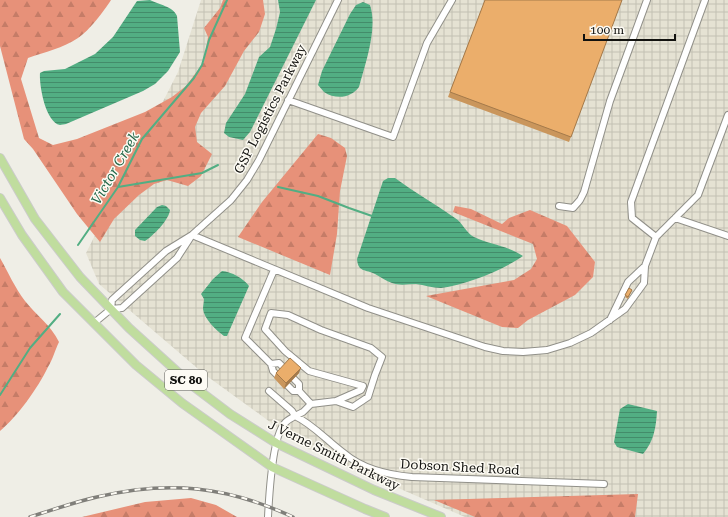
<svg xmlns="http://www.w3.org/2000/svg" width="728" height="517" font-family="'Roboto Serif',serif">
<style>
.industrial{fill:url(#industrial-grid)}
.forest{fill:url(#forest-firs)}
.water{fill:url(#water-rules)}
.lines{fill:none;stroke-linecap:round;stroke-linejoin:round}
.stream{stroke:#52ae83;stroke-width:2}
.minor-casing{stroke:#919089;stroke-width:8}
.major-casing{stroke:#cbcbca;stroke-width:10}
.minor{stroke:#fff;stroke-width:6}
.major{stroke:#c0dd9e;stroke-width:8}
.rail-casing{stroke:#807f7a;stroke-width:3.5}
.rail{stroke:#fdfbf4;stroke-width:2;stroke-dasharray:6;stroke-linecap:butt}
.wall{fill:#ca965c}
.shaded-wall{fill:#a47a4b}
.building{fill:#ebae6b;stroke:#a47a4b}
.labels{text-anchor:middle;dominant-baseline:central;stroke-width:3;stroke-linejoin:round;paint-order:stroke}
.shield{fill:#fdfbf4;stroke:#585854;stroke-width:1}
.shield-label{font-size:12px;font-weight:bold;fill:#12120f}
.street-label{font-size:13px;fill:#12120f;stroke:#fdfbf4}
.water-label{font-size:14px;font-style:italic;fill:#236648;stroke:#fdfbf4}
</style>
<defs>
<pattern id="industrial-grid" width="8" height="8" patternUnits="userSpaceOnUse"><rect width="8" height="8" fill="#e5e2d3"/><path d="M0 4h8M4 0v8" fill="none" stroke="#c3c1b4"/></pattern>
<pattern id="forest-firs" width="22" height="20" patternUnits="userSpaceOnUse"><rect width="22" height="20" fill="#e79179"/><path d="M5 1l3.5 6h-7zM16 11l3.5 6h-7z" fill="#c57c67"/></pattern>
<pattern id="water-rules" width="6" height="5" patternUnits="userSpaceOnUse"><rect width="6" height="5" fill="#52ae83"/><path d="M0 2.5h6" fill="none" stroke="#438c6a"/></pattern>
</defs>
<rect width="100%" height="100%" fill="#efeee6"/>
<path class="industrial" d="M201,0h527v517h-263l-159,-69 -102,-74 -105,-90 -13,-31 92,-181z"/>
<path class="forest" d="M0,0h111c-7,11 -22,31 -33,38 -15,10 -33,14 -50,20l-7,21 18,59 14,7 24,-6 68,-27 27,-15 14,-11 18,-24 4,-25 -4,-9 16,-20 3,-8h40l2,14 -6,18 -15,19 -19,35 -24,27 -6,14 2,15 15,12 -11,22 -13,10 -21,-6 -13,4 -15,11 -25,24 -14,23 -23,-28 -44,-65 -9,-10 -24,-93z
M318,134l13,4 14,10 2,8 -7,35 -3,43 -7,41 -92,-38 24,-35z
M455,206l16,3 31,15 7,-6 21,-8 37,16 28,36 -2,15 -18,18 -47,25 -10,8 -16,-1 -76,-31 88,-16 17,-11 6,-10 -4,-15 -80,-32z
M0,258c8,14 15,30 25,43 11,14 26,24 34,41 -4,8 -6,17 -11,25 -10,21 -31,50 -48,64z
M638,494l-3,23h-160l-41,-17z
M191,498l25,7 21,12h-155l63,-15z"/>
<path class="water" d="M150,0c8,4 24,7 27,16l3,36 -12,19 -13,13 -12,7 -77,33c-1,0 -5,1 -6,1 -15,-3 -21,-41 -20,-52l4,-2 21,-2 30,-15 18,-17 24,-36z
M278,0h38l-66,132 -7,8 -14,-3 -5,-4 2,-10 19,-29 14,-37 11,-10 6,-18 4,-17z
M363,2l7,3c8,24 -5,59 -11,82 -8,11 -23,13 -35,5 -2,-2 -4,-5 -6,-7l4,-14 28,-57 6,-9z
M388,178h7c19,14 40,26 60,40 8,5 11,15 19,19 17,8 32,8 49,19 -20,14 -57,29 -82,32 -8,0 -17,-3 -25,-4 -8,0 -16,2 -24,-1 -6,-2 -11,-6 -17,-9 -9,-5 -17,-1 -18,-15l26,-78z
M162,205l4,1 4,4c-1,10 -17,26 -25,31l-5,-1 -5,-4v-6l22,-23z
M222,271c10,1 21,7 27,15l-22,50h-3c-8,-6 -20,-17 -21,-27 0,-3 1,-7 1,-10l-3,-5 12,-15z
M628,404l29,7c-1,16 -3,30 -14,43l-26,-7 -3,-5 6,-33z"/>
<g class="lines">
<path class="stream" d="M118,187l84,-14 16,-8
M278,187l40,9 31,12 23,8
M78,245l40,-58 24,-48 52,-61 8,-13 7,-25 18,-40
M0,395l30,-47 30,-34"/>
<defs>
<path id="minor" d="M288,100l105,37 34,-94 25,-43
M559,206l14,2 7,-8 4,-8 26,-91 37,-101
M675,218l53,18
M192,235l176,73 117,39 18,4 20,1 24,-2 23,-7 21,-10 34,-24 19,-26 1,-17 11,-29 42,-42 30,-80
M656,237l-24,-19 -1,-16 74,-202
M274,270l-29,68 26,26 2,7 4,4
M111,309l1,-9 54,-49 26,-16 39,-35 16,-20 12,-20 79,-160
M610,320l18,-38 17,-16
M94,323l17,-14 11,-1 55,-50 13,-20
M271,364l8,-1 5,5
M294,379l5,5v7l12,13 25,-3 17,6 15,-10 7,-22 7,-18 -11,-9 -50,-18 -33,-15 -17,-2 -6,16 20,22 24,20 54,15 -2,4 -25,11
M287,385l6,6h6
M269,391l23,20 3,5 8,-4 8,-8
M268,517c1,-19 4,-82 17,-94 2,-3 7,-5 10,-7 19,9 33,26 50,38 18,15 45,21 67,23l192,7"/>
<path id="major" d="M0,158l35,61 45,58 49,51 64,58 37,28 46,29 98,47 67,27
M0,198l22,37 41,57 73,73 46,38 90,64 93,42 20,8"/>
</defs>
<use href="#minor" class="minor-casing"/>
<use href="#major" class="major-casing"/>
<use href="#minor" class="minor"/>
<use href="#major" class="major"/>
<defs>
<path id="rail" d="M30,517c22,-7 45,-15 67,-20 72,-17 129,-11 196,20"/>
</defs>
<use href="#rail" class="rail-casing"/>
<use href="#rail" class="rail"/>
</g>
<path class="wall" d="M485,0h137l-53,142 -121,-45z
M629,288l3,2 -4,9 -3,-2z
M276,373h23l-15,16 -10,-11z"/>
<path class="shaded-wall" d="M301,368l-2,5 -15,16 2,-6z"/>
<path class="building" d="M485,0h137l-51,137 -121,-45z
M629,288l3,2 -4,7 -3,-2z
M290,358l11,10 -15,15 -10,-10z"/>
<g class="labels">
<rect class="shield" x="165" y="370" width="42" height="20" rx="3"/>
<g class="shield-label">
<text x="186" y="380">SC 80</text>
</g>
<g class="street-label">
<text transform="translate(270 109) rotate(-63)">GSP Logistics Parkway</text>
<text transform="translate(334 455) rotate(26)">J Verne Smith Parkway</text>
<text transform="translate(460 467) rotate(3)">Dobson Shed Road</text>
</g>
<g class="water-label">
<text transform="translate(115 168) rotate(-60)">Victor Creek</text>
</g>
</g>
<path d="M584 34v6h91v-6" fill="none" stroke="#12120f" stroke-width="2"/>
<text x="590" y="34" font-size="12" fill="#12120f" stroke="#fdfbf4" stroke-width="3" paint-order="stroke">100 m</text>
</svg>
